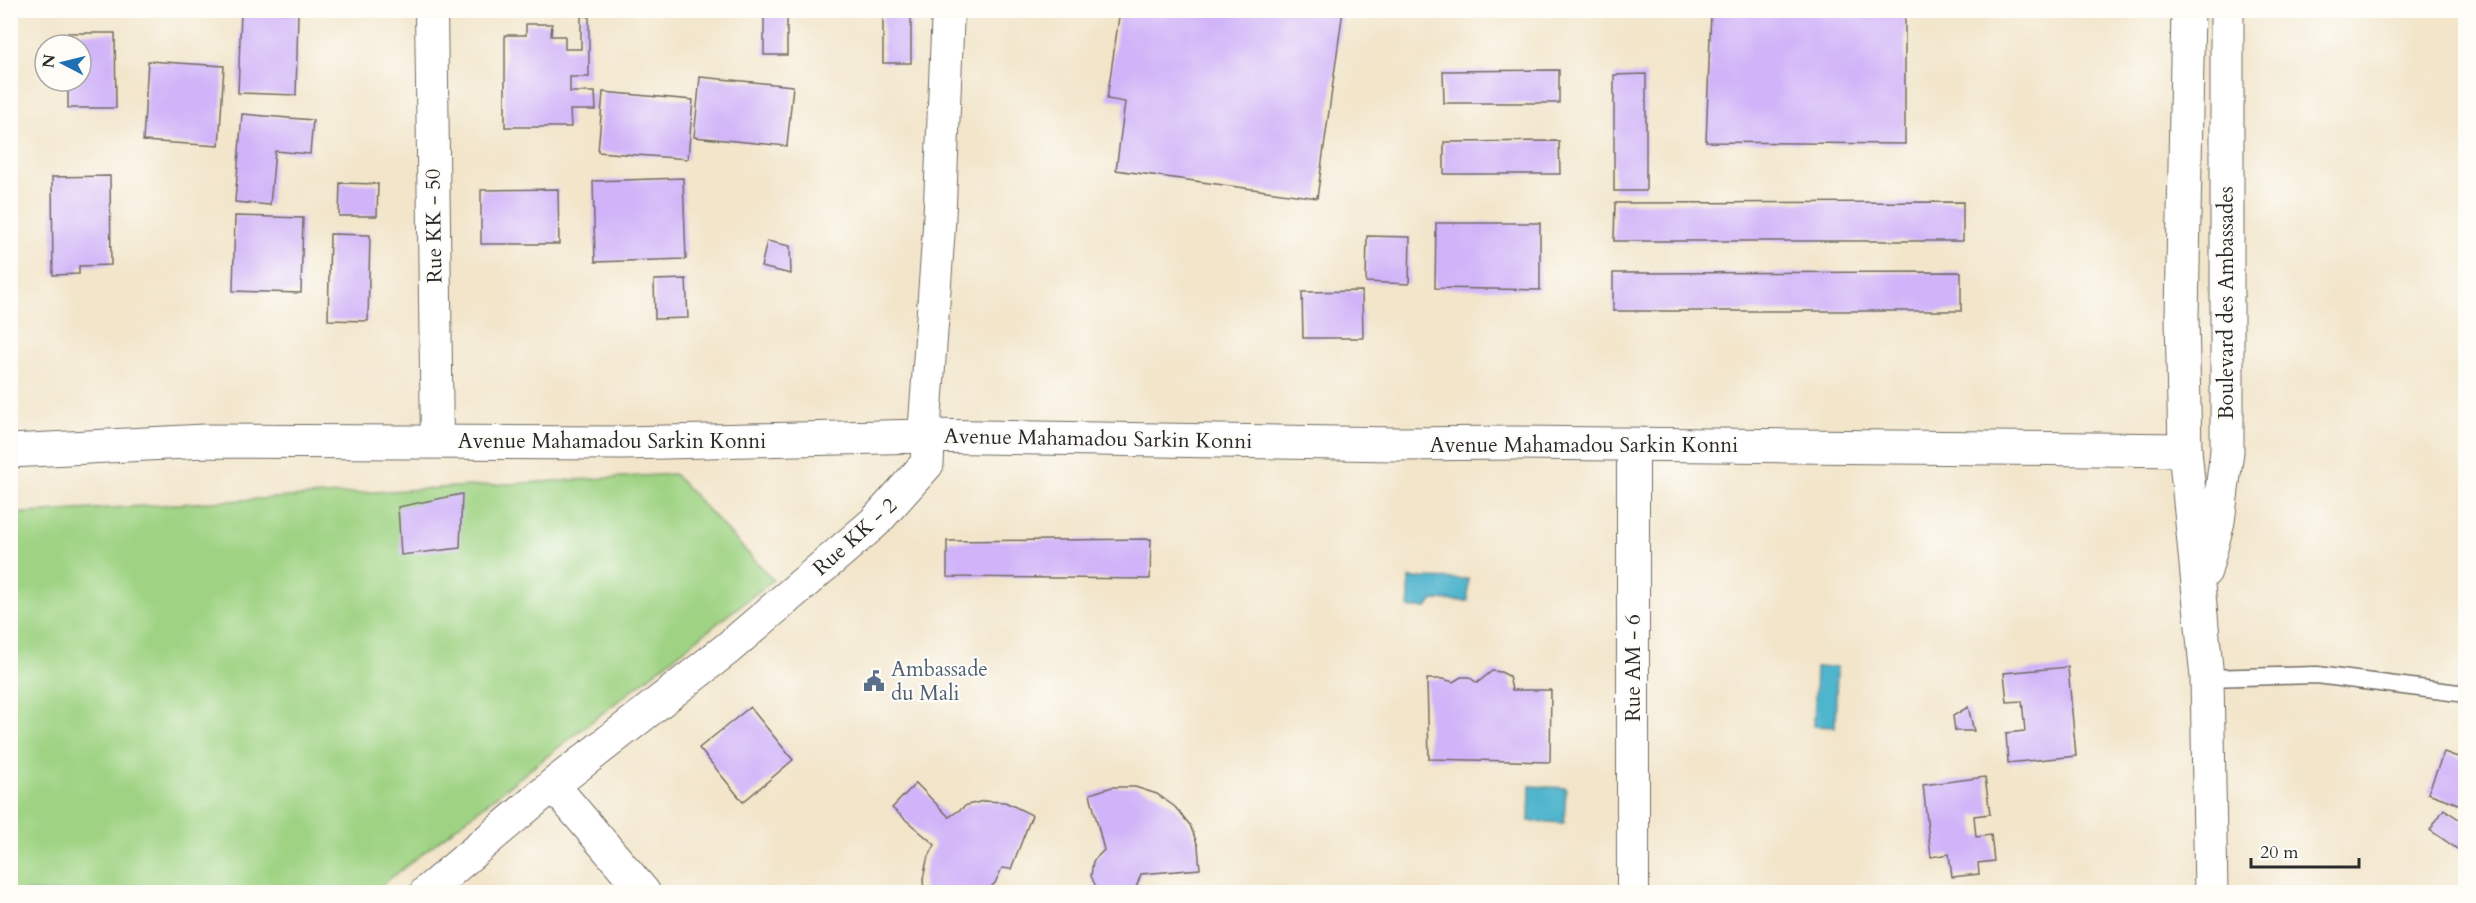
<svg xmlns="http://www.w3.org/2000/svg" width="2476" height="903" font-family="Cardo,serif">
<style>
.green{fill:#9fd383;stroke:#657f57;stroke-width:1.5}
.water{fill:#4fb5cd;stroke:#3d707c;stroke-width:1.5}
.building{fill:#d0b3f8}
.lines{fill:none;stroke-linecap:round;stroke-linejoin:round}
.service-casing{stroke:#716c63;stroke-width:19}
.minor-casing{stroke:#716c63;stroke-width:34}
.tertiary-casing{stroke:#716c63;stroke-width:35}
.secondary-casing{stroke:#716c63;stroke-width:35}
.service{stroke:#fff;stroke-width:16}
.minor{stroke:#fff;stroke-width:32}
.tertiary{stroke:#fff;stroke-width:33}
.secondary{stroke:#fff;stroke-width:33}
.labels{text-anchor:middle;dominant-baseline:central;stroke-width:4.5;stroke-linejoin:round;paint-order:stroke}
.street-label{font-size:21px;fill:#2b2b2b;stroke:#fdfcf7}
.service-label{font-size:21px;fill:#4e5e75;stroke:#fdfcf7;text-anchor:start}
</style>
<rect width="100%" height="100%" fill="#fdfcf7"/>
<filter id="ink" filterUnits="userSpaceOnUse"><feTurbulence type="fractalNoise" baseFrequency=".0167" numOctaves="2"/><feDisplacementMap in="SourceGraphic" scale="12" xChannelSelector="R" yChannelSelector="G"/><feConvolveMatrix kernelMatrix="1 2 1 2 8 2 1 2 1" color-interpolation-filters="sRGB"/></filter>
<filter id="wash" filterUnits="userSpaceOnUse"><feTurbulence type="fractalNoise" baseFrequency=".008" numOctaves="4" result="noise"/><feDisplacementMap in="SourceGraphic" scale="24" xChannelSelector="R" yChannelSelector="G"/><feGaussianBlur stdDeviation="1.35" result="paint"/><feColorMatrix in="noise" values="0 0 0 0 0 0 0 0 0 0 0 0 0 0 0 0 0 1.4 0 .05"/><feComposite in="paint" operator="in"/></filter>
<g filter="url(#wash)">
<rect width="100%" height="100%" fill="#f2e5ca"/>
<path class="green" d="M674,474l99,106 -400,312h-362v-378z"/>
<path class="water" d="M1409,578l59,1v22l-35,-1 -6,8h-18z
M1816,667h21l-2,60 -21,-1z
M1530,786l36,2 -2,35 -35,-2z"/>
<g id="blocks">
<path class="building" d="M764,10h23v45h-23z
M883,10h28v53h-28z
M1120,10h223l-26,188 -201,-28 9,-68 -18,-3z
M1711,10h194v134l-199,-2z
M241,11l57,2 -2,82 -58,-2z
M581,16h8v61h-19v15h25l1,18h-26l1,17h-66v-92h21v-11h26l-1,12h14v13h16z
M68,33h47l1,75h-48v-27h13v-36h-13z
M148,61l76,5 -5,80 -76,-5z
M1559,70v33h-115l-1,-32z
M1646,74v117h-32v-116z
M700,77l93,9 -6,60 -93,-9z
M603,92l90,8 -5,59 -90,-7z
M242,114l71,6 -3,34 -35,-3 -5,54 -35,-3z
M1559,141l1,33h-116v-32z
M110,176l1,89 -32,1v8l-26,1 -1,-98z
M683,178l3,81 -91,3 -2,-81z
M340,183l38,1 -1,32h-38z
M558,189l1,55h-78v-54z
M1963,202v39h-349l1,-38z
M235,216l68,2 -2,75 -68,-2z
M1436,223h104v67l-105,-2z
M330,234l40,1 -2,86 -40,-1z
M1367,236l43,1 -1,47 -43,-2z
M767,241l23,5 1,28 -30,-7z
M1961,272v39h-348v-38z
M686,279l2,39 -33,1 -1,-39z
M1362,291l1,47h-60l-1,-46z
M462,494l-2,54 -59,7 -3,-48z
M1151,539l-1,40 -203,-2v-36z
M2068,667l8,89 -68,7 -2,-30 19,-2 -3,-30 -15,1 -3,-29z
M1492,671l9,1 8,4 3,14h39l-1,72 -121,-3 -2,-80h16l10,3 8,-5h8l8,6z
M750,707l43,53 -50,42 -44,-54z
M1968,707l6,24h-19l-2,-15z
M2444,752l22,8v32l-5,13 -33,-12z
M1985,777l5,37 -16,2 2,21 15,-2 3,26 -16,2 1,11 -27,3 -3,-23 -18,3 -8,-72z
M916,783l33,34 18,-12 17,-4 21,1 27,13 -21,54 -9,-1 -7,15 -9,9h-62l-1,-13 4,-19 8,-15 -43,-37z
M1112,787h23l22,7 18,13 15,18 8,21 2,23 -59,5 -5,14 -6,4h-28l-5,-3 -6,-13 2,-15 11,-11 -14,-56z
M2444,809l22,15v31l-36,-25z"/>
</g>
</g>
<g filter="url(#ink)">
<use href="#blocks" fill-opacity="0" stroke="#716c63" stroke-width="1.5"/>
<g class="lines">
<defs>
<path id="service" d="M2207,678l110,-3 149,19"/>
<path id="minor" d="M431,10l6,432
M924,436l15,-209 9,-217
M1633,444v448
M426,892l127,-107 91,107"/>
<path id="tertiary" d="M10,451l195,-10 418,2 301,-7 472,8 119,-1 670,7
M553,785l174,-136 148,-127 52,-58 1,-20 -4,-8"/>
<path id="secondary" d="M2188,10l-6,307 3,133 22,228 4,214
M2205,571l13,-50 9,-70v-441"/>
</defs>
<use href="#service" class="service-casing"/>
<use href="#minor" class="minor-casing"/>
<use href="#tertiary" class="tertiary-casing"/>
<use href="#secondary" class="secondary-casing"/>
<use href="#service" class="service"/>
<use href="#minor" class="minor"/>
<use href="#tertiary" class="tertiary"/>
<use href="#secondary" class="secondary"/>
</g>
</g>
<defs>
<symbol id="civic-bare" viewBox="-9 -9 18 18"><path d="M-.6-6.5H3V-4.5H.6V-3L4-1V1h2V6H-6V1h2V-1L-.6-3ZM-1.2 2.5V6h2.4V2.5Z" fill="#5c6f8a" stroke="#fdfcf7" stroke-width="2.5" paint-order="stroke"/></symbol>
</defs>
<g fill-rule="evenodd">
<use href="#civic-bare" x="859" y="666" width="30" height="30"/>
</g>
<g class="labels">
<g class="street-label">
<text transform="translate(434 226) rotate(-91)">Rue KK - 50</text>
<text transform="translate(2226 303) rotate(-90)">Boulevard des Ambassades</text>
<text transform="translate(1098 439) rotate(1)">Avenue Mahamadou Sarkin Konni</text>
<text x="612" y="441">Avenue Mahamadou Sarkin Konni</text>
<text x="1584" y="445">Avenue Mahamadou Sarkin Konni</text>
<text transform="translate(855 537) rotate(-42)">Rue KK - 2</text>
<text transform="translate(1633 668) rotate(-90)">Rue AM - 6</text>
</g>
<g class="service-label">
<text x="891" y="669">Ambassade<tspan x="891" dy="24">du Mali</tspan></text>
</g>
</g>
<rect width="2476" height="903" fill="none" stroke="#fdfcf7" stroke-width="36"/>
<g transform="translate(63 63) rotate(277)"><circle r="28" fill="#fdfcf7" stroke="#a9a8a5" stroke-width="1.5"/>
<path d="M0-4.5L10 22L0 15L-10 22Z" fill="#1f6fb2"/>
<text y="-9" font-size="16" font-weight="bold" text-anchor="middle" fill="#2b2b2b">N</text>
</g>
<path d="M2251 858v9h108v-9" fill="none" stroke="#2b2b2b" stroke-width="3"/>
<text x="2260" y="858" font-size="18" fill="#2b2b2b" stroke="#fdfcf7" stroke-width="4.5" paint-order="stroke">20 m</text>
</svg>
